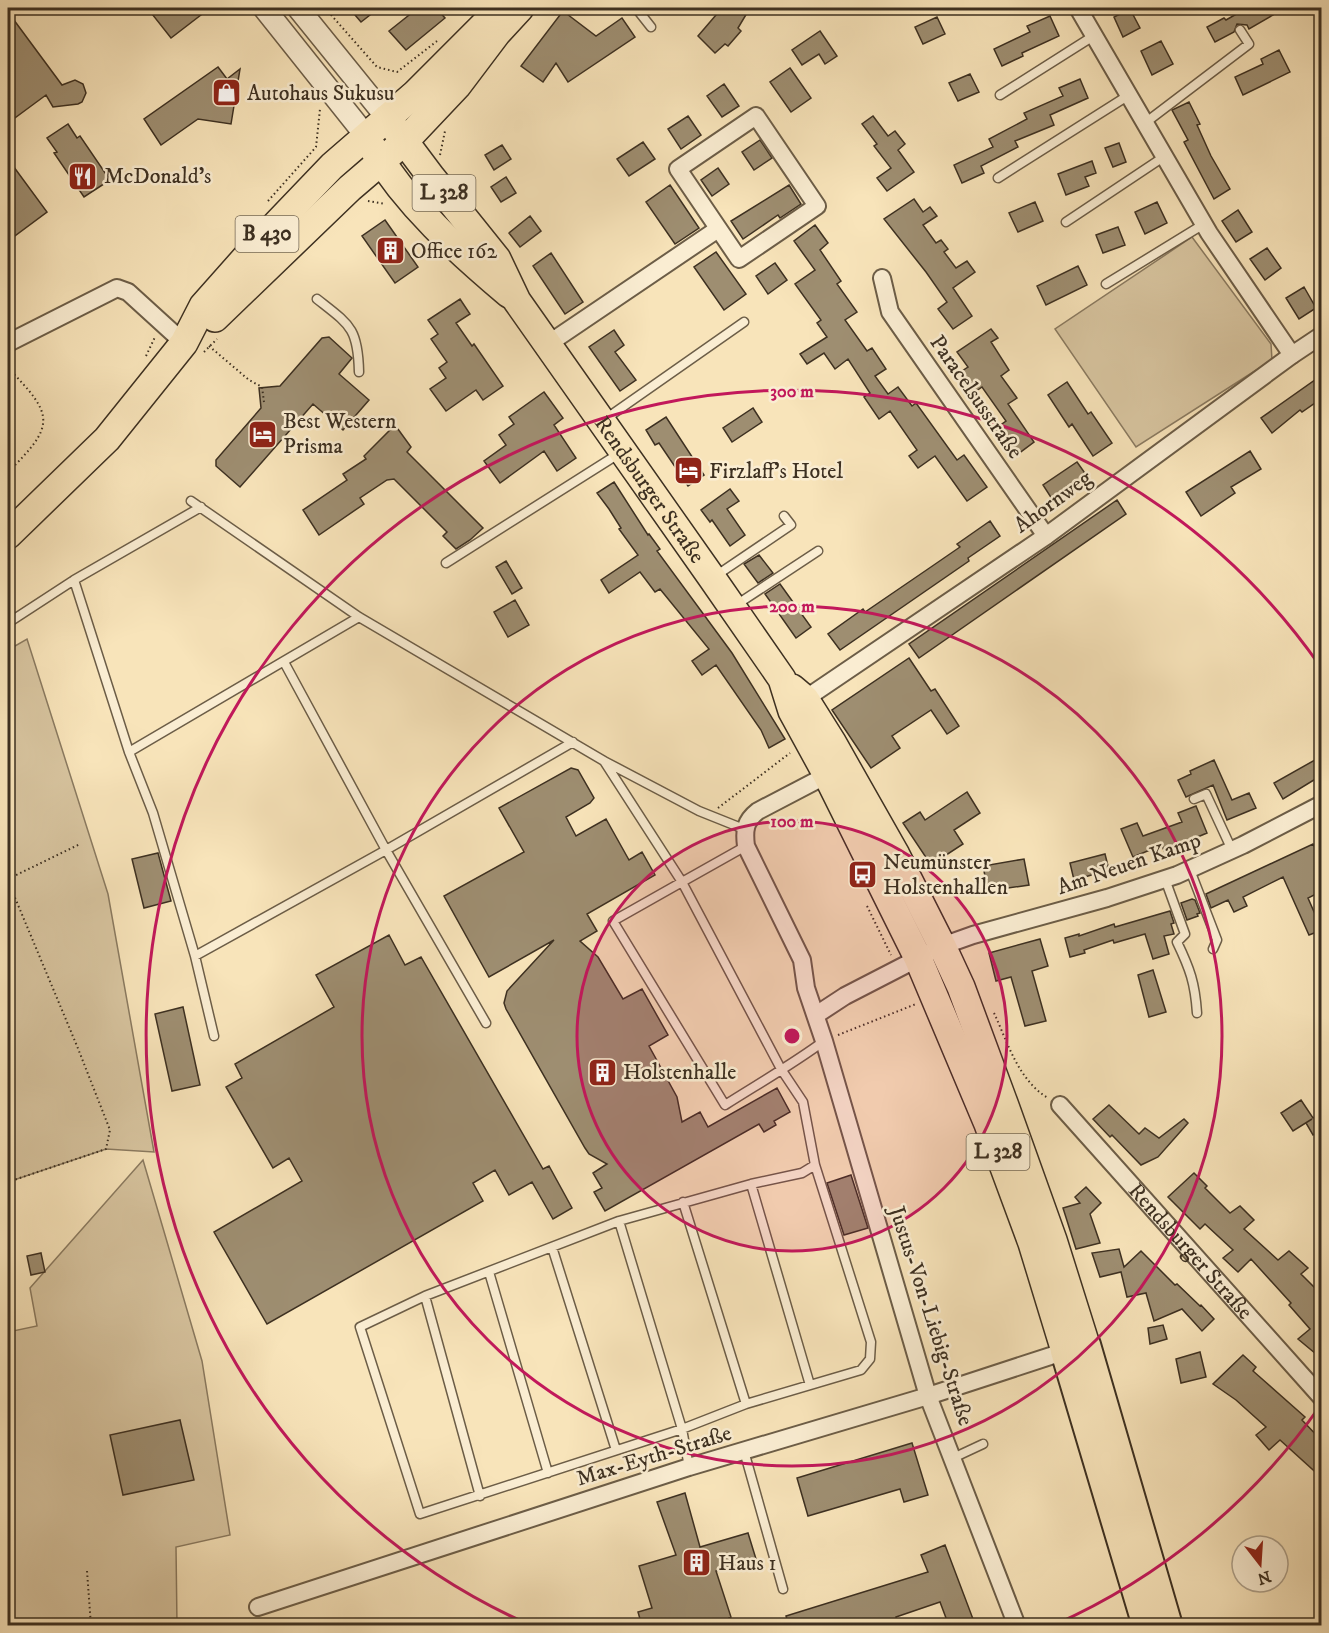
<svg xmlns="http://www.w3.org/2000/svg" width="1329" height="1633" font-family="'IM FELL DW Pica',serif">
<style>
.green{fill:#d8c5a0;stroke:#8a7a60;stroke-width:1.5}
.building{fill:#9e8e71;stroke:#3d3021;stroke-width:1.5}
.lines{fill:none;stroke-linecap:round;stroke-linejoin:round}
.service-casing{stroke:#6c5d47;stroke-width:11}
.minor-casing{stroke:#6c5d47;stroke-width:20}
.tertiary-casing{stroke:#6c5d47;stroke-width:24}
.primary-casing{stroke:#3d3021;stroke-width:30}
.trunk-casing{stroke:#3d3021;stroke-width:32}
.path{stroke:#3d3021;stroke-width:2;stroke-dasharray:1.5 3;stroke-linecap:butt}
.service{stroke:#faedd2;stroke-width:8}
.minor{stroke:#faedd2;stroke-width:16}
.tertiary{stroke:#faedd2;stroke-width:21}
.primary{stroke:#f8e4ba;stroke-width:27}
.trunk{stroke:#f8e4ba;stroke-width:28}
.ring{fill:none;stroke:#c2185b;stroke-width:3}
.labels{text-anchor:middle;dominant-baseline:central;stroke-width:5;stroke-linejoin:round;paint-order:stroke}
.shield{fill:#faedd2;stroke:#766956;stroke-width:1.5}
.shield-label{font-size:21px;font-weight:bold;fill:#3d3021}
.poi-label{font-size:22px;fill:#3d3021;stroke:#faedd2;text-anchor:start}
.street-label{font-size:22px;fill:#3d3021;stroke:#faedd2}
.centre{fill:#c2185b;stroke:#faedd2;stroke-width:3}
.ring-label{font-size:18px;text-anchor:middle;font-weight:bold;fill:#c2185b;stroke:#faedd2;stroke-width:5;stroke-linejoin:round;paint-order:stroke}
</style>
<rect width="100%" height="100%" fill="#f8e4ba"/>
<filter id="stains"><feTurbulence type="fractalNoise" baseFrequency=".00333" numOctaves="4"/><feColorMatrix values="0 0 0 0 .2 0 0 0 0 .09 0 0 0 0 .02 0 0 0 .5 -.17"/></filter>
<radialGradient id="worn" r=".72"><stop offset=".6" stop-color="#630" stop-opacity="0"/><stop offset="1" stop-color="#630" stop-opacity=".3"/></radialGradient>
<path class="green" d="M1192,237l79,107 1,16 -136,87 -81,-118z
M27,639l81,255 46,258 -48,-3 -98,33v-532z
M143,1160l59,201 28,174 -54,12 1,78h-169v-160l4,-2 -4,-15v-116l29,-6 -7,-38z"/>
<path class="building" d="M160,8h50l-39,30 -19,-24z
M349,8h30l-18,14z
M418,8h18l9,10 -39,32 -17,-19z
M722,8h28l-12,20 3,3 -13,15 -3,-2 -10,9 -17,-17z
M1247,8h21l5,7 -24,14 -2,-4 -10,-1 -3,8 -19,10 -8,-15 17,-9 2,2z
M1130,9l10,19 -17,9 -9,-20z
M563,11l33,25 26,-18 13,19 -67,45 -12,-19 -13,19 -22,-16z
M8,12l54,73 13,-5 8,4 3,9 -4,9 -4,2 -25,3 -7,-12 -38,28z
M1050,16l9,20 -37,17 1,3 -21,10 -8,-17 36,-17 -3,-6z
M937,17l8,17 -22,10 -8,-17z
M820,31l17,25 -12,8 -6,-10 -17,11 -10,-15z
M1161,41l12,23 -21,11 -11,-24z
M1279,50l11,22 -47,23 -8,-18 28,-13 -2,-5z
M218,67l9,12 13,-10 -9,55 -33,-5 -37,26 -17,-26z
M790,68l21,30 -20,14 -21,-30z
M970,74l9,18 -21,9 -9,-18z
M1080,79l8,19 -38,17 4,10 -39,16 3,6 -37,19 3,7 -22,10 -8,-18 39,-18 -4,-8 38,-20 -3,-6 39,-17 -4,-8z
M724,84l15,22 -17,11 -15,-21z
M1189,102l11,22 -3,1 14,31 19,33 -16,10 -30,-57 4,-2 -16,-30z
M688,116l13,19 -20,14 -13,-20z
M873,116l15,20 7,-5 10,13 -7,6 16,22 -27,19 -10,-13 14,-10 -17,-22 3,-2 -15,-20z
M68,124l9,14 3,-2 30,44 -26,17 -30,-44 3,-1 -10,-14z
M760,140l12,18 -18,12 -12,-18z
M643,142l12,17 -26,17 -12,-17z
M1119,143l7,19 -13,5 -8,-19z
M502,145l9,14 -17,11 -9,-15z
M8,159l39,53 -39,29z
M1092,161l4,12 -11,4 4,9 -23,9 -8,-21z
M718,168l11,16 -17,12 -11,-16z
M506,177l10,16 -15,9 -10,-15z
M670,185l29,43 -24,16 -29,-42z
M789,185l12,19 -21,14 -2,-3 -35,24 -12,-18z
M914,199l9,13 7,-5 7,9 -14,9 13,18 5,-3 7,9 -4,3 12,16 11,-7 8,11 -22,16 19,28 -19,13 -15,-20 9,-7 -21,-30 -42,-53z
M1035,202l8,19 -25,11 -9,-19z
M1157,202l10,21 -22,11 -10,-22z
M1238,210l14,22 -16,10 -14,-21z
M530,216l11,15 -21,16 -11,-14z
M385,220l33,47 -23,16 -33,-47z
M815,225l13,18 -8,7 21,31 -4,3 20,28 -12,8 22,31 5,-3 14,21 -11,7 13,18 10,-7 14,19 4,-3 41,57 7,-5 23,32 -20,14 -32,-45 -17,12 -9,-12 8,-6 -27,-39 -11,8 -15,-22 6,-4 -22,-34 -13,10 -11,-16 -17,11 -7,-10 27,-17 -10,-14 4,-3 -26,-36 20,-14 -21,-29z
M1118,227l7,18 -22,8 -7,-18z
M1267,248l14,20 -16,12 -15,-21z
M716,252l30,42 -22,16 -30,-43z
M551,253l32,49 -18,12 -32,-48z
M775,263l12,17 -19,14 -12,-18z
M1078,266l9,19 -41,20 -9,-19z
M1304,287l12,21 -17,11 -13,-21z
M460,299l10,15 -14,9 16,23 2,-2 29,42 -20,14 -7,-10 -30,21 -16,-22 16,-11 -7,-10 8,-6 -16,-23 7,-5 -10,-14z
M991,329l7,9 -7,4 18,28 -8,6 16,22 -9,6 26,38 -20,15 -19,-28 11,-8 -24,-34 -7,5 -13,-21 6,-4 -11,-15z
M614,330l10,15 -9,7 21,28 -16,11 -31,-44z
M329,337l23,21 -13,16 30,26 -26,30 -30,-26 -73,83 -24,-21v-6l45,-52 -2,-20 21,-2 42,-48z
M1322,375v23l-20,14 -2,-2 -28,23 -11,-15z
M1067,382l21,32 3,-2 21,31 -19,13 -21,-32 -3,3 -21,-32z
M544,392l19,26 -9,7 22,33 -19,13 -13,-20 -44,32 -16,-22 22,-16 -7,-10 15,-11 -5,-7z
M753,408l9,14 -30,20 -9,-14z
M666,417l38,58 -16,11 -29,-43 -4,2 -9,-15z
M395,425l16,22 -4,5 76,76 -13,12 -14,9 -13,-13 4,-4 -53,-53 -7,1 -27,18 4,6 -45,31 -16,-25 44,-30 -4,-6 23,-15 -2,-3z
M1250,451l11,18 -30,18 4,6 -34,23 -15,-24z
M1077,462l10,14 -35,23 -9,-14z
M614,482l34,53 1,-1 11,15 -3,2 75,102 53,86 -16,9 -8,-18 -45,-65 -14,10 -10,-14 17,-12 -49,-60 -5,3 -15,-20 -31,21 -8,-13 37,-25 -19,-26 2,-1 -12,-19 -12,-16z
M730,489l9,12 -12,8 18,26 -15,11 -18,-26 -2,2 -9,-12z
M1117,500l9,14 -207,144 -10,-14z
M990,521l10,15 -32,22 1,3 -129,89 -12,-16 35,-25 2,3 63,-43 32,-22 -3,-3z
M759,555l14,18 -15,10 -14,-19z
M506,561l16,27 -10,6 -16,-27z
M780,584l31,43 -15,11 -31,-44z
M515,600l14,25 -21,12 -14,-25z
M909,658l22,33 4,-2 24,37 -12,8 -16,-24 -39,26 8,12 -29,20 -39,-58z
M1322,756v19l-39,24 -9,-16z
M1214,760l18,40 17,-7 7,15 -29,12 -14,-35 -27,12 -8,-17 13,-6 -1,-3z
M571,768l7,2 16,28 -4,5 -24,14 10,19 30,-17 23,41 13,-8 13,23 -68,39 10,17 -17,10 18,16 25,42 19,-10 26,46 -19,11 28,51 5,25 18,-10 8,15 69,-39 13,24 -16,9 2,4 -12,7 -5,-8 -154,87 -11,-19 8,-4 -9,-15 14,-9 -18,-10 -4,-6 -79,-139 -2,-6 3,-12 47,-51 -65,37 -45,-81 80,-44 -25,-44z
M967,792l13,21 -26,17 9,14 -32,21 -28,-42 17,-11 5,8z
M1196,806l11,27 -43,18 -2,-6 -29,12 -12,-28 16,-6 6,13 39,-14 -4,-9z
M1313,844l9,17v30l-14,7 14,32 -13,5 -26,-58 -40,20 4,9 -13,6 -6,-12 -17,8 -5,-14z
M158,853l13,48 -27,7 -12,-49z
M1105,854l4,16 -35,10 -4,-17z
M1024,859l5,26 -41,6 -5,-25z
M1192,899l3,1 5,13 -3,1 1,2 -11,4 -6,-17z
M1170,911l4,12 -3,1 3,10 -10,2 5,18 -16,5 -8,-25 -31,9 -1,-3 -29,10 1,3 -15,4 -5,-19 14,-4v2l35,-12 1,3z
M389,935l16,30 16,-8 122,212 6,-3 23,42 -19,11 -21,-37 -23,13 -14,-25 -22,13 10,18 -216,123 -53,-92 88,-51 -13,-23 -16,10 -47,-81 16,-9 -7,-14 99,-57 -18,-32z
M1040,939l8,27 -16,5 14,50 -21,5 -14,-49 -15,4 -7,-28z
M1153,970l13,42 -17,5 -11,-42z
M183,1007l17,78 -28,6 -17,-77z
M1301,1100l12,18 3,-2 6,9v4l-9,6 -7,-12 6,-4 -19,12 -12,-18z
M1109,1105l30,29 6,-6 14,10 25,-19 4,4 -30,34 -17,8 -29,-30 -2,2 -17,-18z
M1194,1173l13,13 -2,2 25,25 10,-7 14,14 -10,9 34,31 11,-9 19,17 -7,6 21,21v64l-24,-20 12,-10 -21,-24 2,-2 -40,-44 -13,13 -15,-14 10,-8 -28,-26 -5,5 -32,-32z
M851,1175l17,53 -24,7 -17,-52z
M1086,1187l15,16 -11,11 10,29 -24,6 -13,-41 17,-5 -5,-6z
M1119,1249l5,18 17,-16 34,34 2,-1 23,22 1,-1 13,14 -12,12 -20,-22 -28,12 -8,-28 -19,4 -6,-25 -21,5 -8,-24z
M41,1253l4,19 -14,3 -4,-19z
M1163,1325l4,14 -17,5 -2,-16z
M1200,1352l6,25 -25,6 -5,-24z
M1243,1355l13,12 -3,4 52,46 -3,3 20,21v37l-42,-38 -11,10 -13,-15 10,-8 -30,-27 -23,-16z
M180,1420l14,60 -71,15 -13,-60z
M912,1443l16,52 -24,7 -4,-13 -92,27 -11,-38z
M685,1493l15,54 48,-14 8,26 -40,12 15,46 -2,1 2,8h-89l-4,-14 14,-4 -13,-42 37,-11 -19,-53z
M945,1545l28,74 -18,7h-6l-9,-24 -44,15 3,9h-110l-3,-10 142,-44 -7,-17z"/>
<g class="lines">
<defs>
<path id="service" d="M636,8l15,19
M1000,95l95,-60
M1145,123l104,-79 -9,-14
M998,178l131,-83
M1066,222l99,-66
M1106,284l98,-60
M317,299c33,26 41,29 42,73
M604,420l140,-98
M191,501l168,116 245,144 78,121 64,-36
M446,563l174,-110
M714,577l77,-52 -7,-9
M74,580l55,172 24,61 42,143 19,80
M736,605l82,-54
M8,623l66,-43 127,-73
M284,662l102,188 100,173
M129,752l230,-135
M604,761l95,50 45,18
M1194,799l12,-5 26,56
M1190,870l27,70 -4,9
M1165,879l20,55 -8,8c13,27 18,41 20,71
M195,956l191,-106 187,-108
M815,1165l-13,8 -51,11 -132,37 -194,75 -65,31 60,187 262,-85 64,-25 115,-34 9,-11 1,-17 -56,-177 -12,-63 -22,-33 -99,-187 -69,39 112,184c33,-21 68,-41 99,-64
M751,1184l59,201
M683,1202l63,202
M619,1221l63,208 7,38
M552,1247l64,203
M489,1272l59,201
M425,1296l55,200
M744,1451l39,138
M953,1458l30,-14"/>
<g id="minor">
<path d="M1078,8l131,225 83,122"/>
<path d="M756,116l61,90 -78,53 -61,-90z"/>
<path d="M882,278l8,34 156,224"/>
<path d="M8,343l109,-55 11,4 56,51"/>
<path d="M548,344l170,-115"/>
<path d="M805,699l241,-163 246,-181 30,-20"/>
<path d="M834,776l-7,-1 -69,36c-13,10 -14,19 -12,35l56,114 4,28 18,53 104,355 89,230"/>
<path d="M816,1015l29,-19 97,-50 31,-11 134,-37 70,-23 66,-30 79,-41"/>
<path id="s1" d="M1060,1105l262,293"/>
<path d="M258,1607l431,-140 239,-71 144,-47"/>
</g>
<path id="tertiary" d="M264,8l102,128
M298,8l89,110"/>
<g id="primary">
<path id="s2" d="M387,118l45,60 65,81 20,42 195,277 70,101 10,32 35,64 91,183 70,166 44,119 33,108"/>
<path d="M372,147c35,58 86,104 137,147"/>
<path d="M215,318l135,-130 55,-47 52,-55 40,-53 23,-25"/>
<path d="M8,535l99,-96 77,-96 19,-37 62,-70 67,-70 83,-72 86,-86"/>
<path d="M792,688l13,11 27,43 64,113 46,91 19,41 44,119 48,134 33,105"/>
</g>
<path id="trunk" d="M1086,1345l82,281
M1065,1351l82,275"/>
</defs>
<use href="#service" class="service-casing"/>
<use href="#minor" class="minor-casing"/>
<use href="#tertiary" class="tertiary-casing"/>
<use href="#primary" class="primary-casing"/>
<use href="#trunk" class="trunk-casing"/>
<path class="path" d="M325,8l52,59 20,5 40,-31
M440,155l5,-24
M268,201l48,-54 4,-38
M368,201l17,3
M209,346l40,34 13,7 2,15
M204,352l13,-13
M146,356l9,-19
M8,368c46,47 48,57 0,104
M8,562l6,-7
M718,808l72,-55
M8,879l72,-35
M8,881l69,165 33,84 -4,19 -98,33
M867,906l24,49
M994,1013c14,30 24,67 54,85
M838,1035l78,-31
M87,1571l4,55
M1032,1626l18,-7"/>
<use href="#service" class="service"/>
<use href="#minor" class="minor"/>
<use href="#tertiary" class="tertiary"/>
<use href="#primary" class="primary"/>
<use href="#trunk" class="trunk"/>
</g>
<circle cx="792" cy="1036" r="215" fill="#c2185b" fill-opacity=".12"/>
<g class="ring">
<circle cx="792" cy="1036" r="215"/>
<circle cx="792" cy="1036" r="430"/>
<path d="M1320 1406A645 645 0 0 1 1054 1625M530 1625A645 645 0 1 1 1320 666"/>
</g>
<defs>
<symbol id="shop-square" viewBox="-11 -11 22 22"><rect x="-9" y="-9" width="18" height="18" rx="4" fill="#8f2418" stroke="#faedd2"/><path d="M-5-2.5h2.3a2.7 3.5 0 0 1 5.4 0H5L5.5 6h-11ZM-1.5-2.5h3a1.5 2.3 0 0 0-3 0Z" fill="#fff"/></symbol>
<symbol id="restaurant-square" viewBox="-11 -11 22 22"><rect x="-9" y="-9" width="18" height="18" rx="4" fill="#8f2418" stroke="#faedd2"/><path d="M-5-6h1v4h1v-4h1v4h1v-4h1v5L-1.5 .5V6h-2V.5L-5-1ZM5-6V6H3V1.5H1.5Q1.5-4 5-6Z" fill="#fff"/></symbol>
<symbol id="building-square" viewBox="-11 -11 22 22"><rect x="-9" y="-9" width="18" height="18" rx="4" fill="#8f2418" stroke="#faedd2"/><path d="M-4-6H4V6H1V3H-1V6H-4ZM-2.5-4.3h1.7v1.8h-1.7ZM.8-4.3h1.7v1.8H.8ZM-2.5-1h1.7V.8h-1.7ZM.8-1h1.7V.8H.8Z" fill="#fff"/></symbol>
<symbol id="hotel-square" viewBox="-11 -11 22 22"><rect x="-9" y="-9" width="18" height="18" rx="4" fill="#8f2418" stroke="#faedd2"/><path d="M-6-4.5h1.5V1H6V5H4.5V3h-9V5H-6ZM-4 0a1.8 1.8 0 1 1 3.6 0ZM.5 0V-2.5h3Q6-2.5 6 0Z" fill="#fff"/></symbol>
<symbol id="bus-square" viewBox="-11 -11 22 22"><rect x="-9" y="-9" width="18" height="18" rx="4" fill="#8f2418" stroke="#faedd2"/><path d="M-5-6H5V4H4V6H2V4H-2V6H-4V4H-5ZM-3.5-4V0h7V-4ZM-3.5 1.2v1.5H-2V1.2ZM2 1.2v1.5H3.5V1.2Z" fill="#fff"/></symbol>
</defs>
<g fill-rule="evenodd">
<use href="#shop-square" x="210" y="76" width="33" height="33"/>
<use href="#restaurant-square" x="66" y="160" width="33" height="33"/>
<use href="#building-square" x="374" y="234" width="33" height="33"/>
<use href="#hotel-square" x="246" y="418" width="33" height="33"/>
<use href="#hotel-square" x="672" y="454" width="33" height="33"/>
<use href="#bus-square" x="846" y="858" width="33" height="33"/>
<use href="#building-square" x="586" y="1056" width="33" height="33"/>
<use href="#building-square" x="680" y="1546" width="33" height="33"/>
</g>
<g class="labels">
<g class="shield">
<rect x="412.5" y="175" width="63" height="36" rx="4.5"/>
<rect x="235.5" y="216" width="63" height="36" rx="4.5"/>
<rect x="966.5" y="1134" width="63" height="36" rx="4.5"/>
</g>
<g class="shield-label">
<text x="444" y="193">L 328</text>
<text x="267" y="234">B 430</text>
<text x="998" y="1152">L 328</text>
</g>
<g class="poi-label">
<text x="247" y="93">Autohaus Sukusu</text>
<text x="104" y="176">McDonald's</text>
<text x="411" y="251">Office 162</text>
<text x="283" y="421">Best Western<tspan x="283" dy="25">Prisma</tspan></text>
<text x="709" y="471">Firzlaff's Hotel</text>
<text x="883" y="862">Neumünster<tspan x="883" dy="25">Holstenhallen</tspan></text>
<text x="623" y="1072">Holstenhalle</text>
<text x="718" y="1563">Haus 1</text>
</g>
<g class="street-label">
<text transform="translate(976 397) rotate(55)">Paracelsusstraße</text>
<text stroke="none"><textPath href="#s2" startOffset="456">Rendsburger Straße</textPath></text>
<text transform="translate(1053 502) rotate(-36)">Ahornweg</text>
<text transform="translate(1129 864) rotate(-19)">Am Neuen Kamp</text>
<text stroke="none"><textPath href="#s1" startOffset="196">Rendsburger Straße</textPath></text>
<text transform="translate(931 1316) rotate(72)">Justus-Von-Liebig-Straße</text>
<text transform="translate(654 1456) rotate(-17)">Max-Eyth-Straße</text>
</g>
</g>
<circle cx="792" cy="1036" r="9" class="centre"/>
<g class="ring-label">
<text x="792" y="397">300 m</text>
<text x="792" y="612">200 m</text>
<text x="792" y="827">100 m</text>
</g>
<rect width="1329" height="1633" fill="none" stroke="#f8e4ba" stroke-width="30"/>
<rect x="9" y="9" width="1311" height="1615" fill="none" stroke="#3d3021" stroke-width="3"/>
<rect x="15" y="15" width="1299" height="1603" fill="none" stroke="#3d3021" stroke-width="1.5"/>
<g transform="translate(1260 1564) rotate(163)"><circle r="28" fill="#faedd2" stroke="#aea18b" stroke-width="1.5"/>
<path d="M0-4.5L10 22L0 15L-10 22Z" fill="#8f2418"/>
<text y="-9" font-size="16" font-weight="bold" text-anchor="middle" fill="#3d3021">N</text>
</g>
<rect width="100%" height="100%" filter="url(#stains)"/>
<rect width="100%" height="100%" fill="url(#worn)"/>
</svg>
